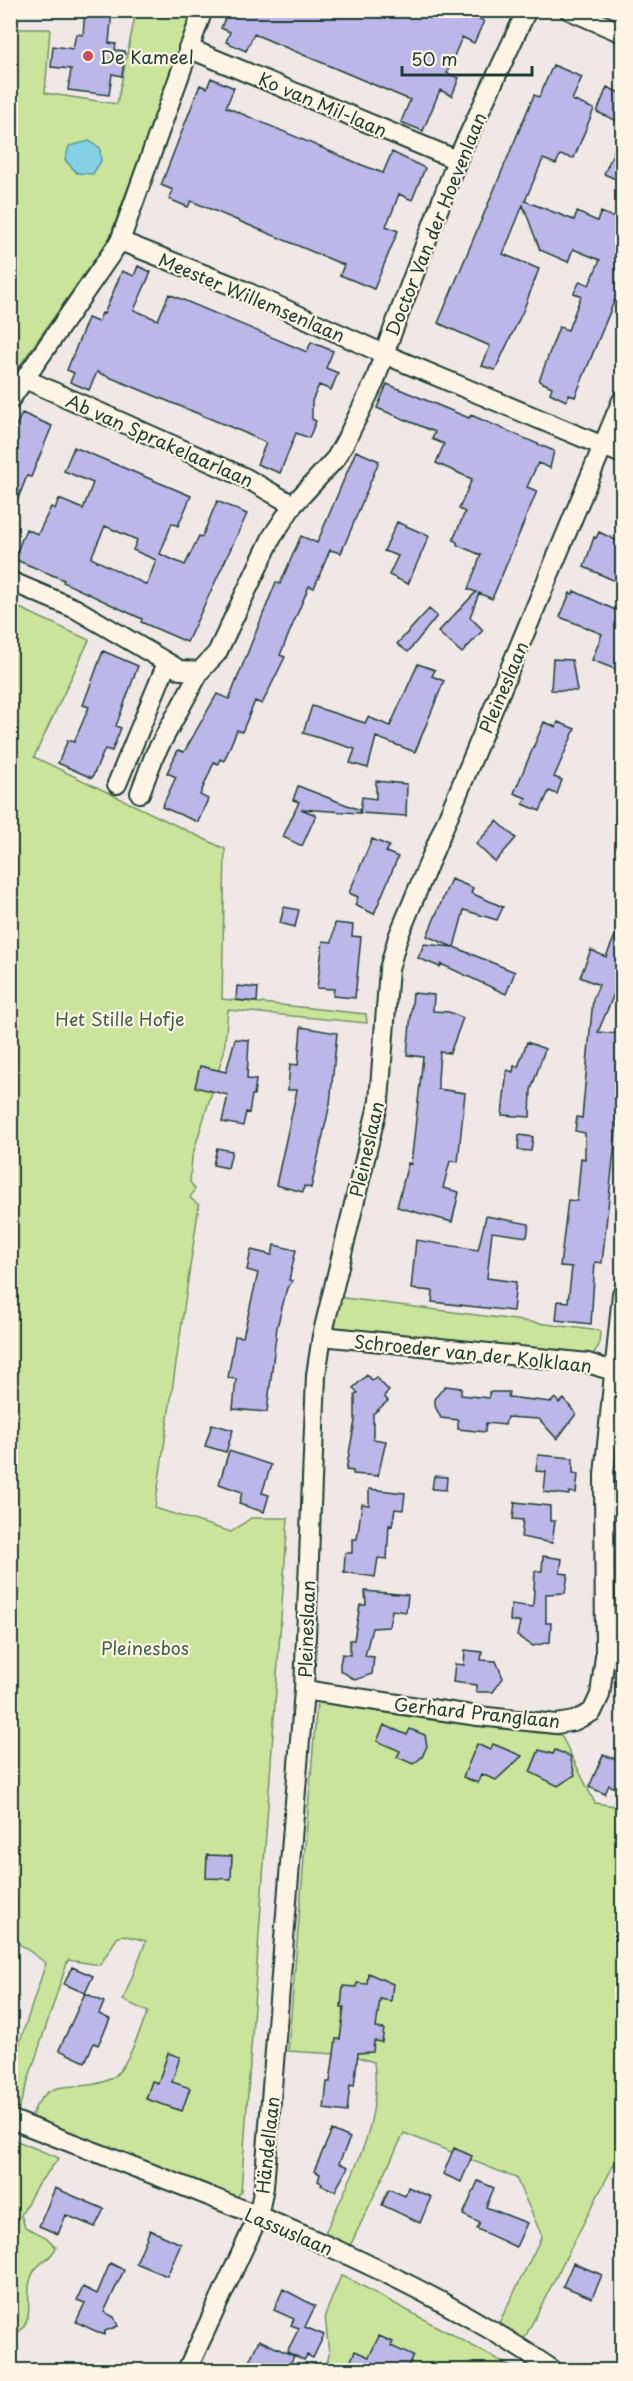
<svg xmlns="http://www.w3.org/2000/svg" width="633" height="2381" font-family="'Playpen Sans',sans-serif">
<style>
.green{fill:#cae59b;stroke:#749168;stroke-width:1.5}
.water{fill:#84d0e4;stroke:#5c959e;stroke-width:1.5}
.building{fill:#bdb6e8;stroke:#1f3d34;stroke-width:1.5;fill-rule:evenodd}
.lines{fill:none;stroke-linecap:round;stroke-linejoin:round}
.minor-casing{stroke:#1f3d34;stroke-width:22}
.minor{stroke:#fcf5e5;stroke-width:18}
.poi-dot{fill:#d1495b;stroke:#fcf5e5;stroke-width:2}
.labels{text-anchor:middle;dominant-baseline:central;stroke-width:4.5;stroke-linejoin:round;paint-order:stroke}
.poi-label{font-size:18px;fill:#1f3d34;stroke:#fcf5e5;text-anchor:start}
.street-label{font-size:18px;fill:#1f3d34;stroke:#fcf5e5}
.park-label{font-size:18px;fill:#415f49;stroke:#fcf5e5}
</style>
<rect width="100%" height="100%" fill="#efe8e6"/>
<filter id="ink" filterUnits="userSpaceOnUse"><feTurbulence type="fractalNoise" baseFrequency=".0167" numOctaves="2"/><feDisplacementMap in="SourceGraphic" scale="12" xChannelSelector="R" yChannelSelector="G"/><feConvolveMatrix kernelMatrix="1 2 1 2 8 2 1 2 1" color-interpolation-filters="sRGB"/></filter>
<g filter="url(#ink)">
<path class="green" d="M136,11h58l-85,228 -98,139v-349h39l-5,64 72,11z
M11,604l78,36 -55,117 191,92 -3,150 144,15 1,9 -139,-13 -4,42 -32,105 -2,25 5,7 -5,9 9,7 -44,303 76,24 20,-14h37l-47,674 -4,5 -9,2 -197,-82c18,-48 46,-20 81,-39 14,-7 29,-51 36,-66l-25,-12 23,-59 -23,-6 -6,3 -17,27 -32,-5 -50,151 -7,-3v-39l35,-106 -28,-20h-8z
M337,1297l263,34 -1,14 -6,10h-14l-242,-27 -6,-3z
M317,1702l114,18 130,15 34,68 27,4v362l-8,-5 -92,179 -25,-16 45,-91 -26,-58 -112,-45 -55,115 -26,-11c26,-57 60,-111 51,-175l-22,-7 -64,-4z
M10,2138l49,20 -23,29 -15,28 4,12 21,10 10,10c-3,11 -16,14 -22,24 -14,23 8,49 -23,67z
M341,2276l14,6 162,88h-191l3,-16 -4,-39z"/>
<path class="water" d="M89,141l11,7 1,13 -8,13 -16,-1 -12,-13 4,-14z"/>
<path class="building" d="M85,10h27l-3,33 7,1 -1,6 10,1 -3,25 -10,-2 -3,21 -41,-5 3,-21 -20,-2 2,-21 20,3 3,-15 7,1z
M228,10h232l24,11 -10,22 -12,-6 -15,36 12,5 -7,18 -12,-6 -17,41 -22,-9 9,-22 -156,-66 -8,17 -20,-9 4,-10 -9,-4z
M553,65l29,12 -10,23 22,9 -20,49 -14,-3 -4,9 -13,-5 -18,42 49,19 3,-8 20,9 4,-9 21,9v61l-47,115 -6,-2 -3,6 -16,-8 2,-6 -13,-6 20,-54 9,3 13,-34 -7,-3 6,-12 9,4 11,-25 -27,-11 -5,13 -28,-12 -17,-45 -20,49 36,15 -16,42 -28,59 -13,-4 8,-20 -52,-23 96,-228 5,2z
M211,78l23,10 -8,19 136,58 21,8 9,-21 33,16 -13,32 -13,-6 -6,16 -7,16 12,5 -24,58 -34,-14 4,-10 -153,-64 -3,6 -19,-8 4,-9 -12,-5 39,-100 7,3z
M607,87l15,7v29l-25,-11z
M622,133v38l-4,9 -14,-6z
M138,266l13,6 -17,38 24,10 11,-26 138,58 4,-10 22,9 -7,17 12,5 -7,17 -12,-5 -7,16v18l4,2 -7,17 -13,-5 -16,40 -23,-9 9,-21 -21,-10 -148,-61 -8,18 -19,-8 4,-9 -7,-3 21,-52 10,4 4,-9 2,1 18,-43 12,5z
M387,384l82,34 2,-3 83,36 -4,17 -12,-5 -11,24 10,4 -45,108 -13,-6 -9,24 13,13 -21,23 -24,-21 38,-40 -8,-3 13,-34 -24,-10v-3l-4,-2 12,-28 -6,-3 13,-30 -36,-16 8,-19 -12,-5 3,-7 -58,-24z
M22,413l30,13 -21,51 -4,-1 -16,40 -1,-77z
M74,447l117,49 -13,30 -6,-3 -12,31 25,11 14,-29 3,1 15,-36 30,13 -60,128 -46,-20 1,-3 -79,-37 1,-2 -50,-21 12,-30 12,5 13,-27 4,2 4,-10 24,10 10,-26 -29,-12zM105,526l32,14 -4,10 23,10 -9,25 -56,-27z
M356,451l23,10 -27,66 -11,26 -11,-3 -16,38 -5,-2 -29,69 5,2 -23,47 -7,-3 -13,31 -5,-2 -13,31 -4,-2 -2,5 -4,-2 -14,33 8,4 -10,23 -36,-15 14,-30 -9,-4 11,-23 6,2 33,-58 12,5 47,-117 4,2 21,-48 16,7z
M397,522l32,14 -21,48 -19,-9 9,-19 -14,-5z
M599,532l23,11v41l-38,-17 10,-30 2,1z
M574,591l48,22v59l-30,-12 10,-26 -42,-17 10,-24 3,1z
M429,609l8,7 -29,36 -11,-8z
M103,651l35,15 -22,60 5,2 -9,23 -7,-2 -13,29 -34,-15 10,-23 6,2 15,-35 -6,-2z
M553,659l19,1 5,31 -26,-1z
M418,664l17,6 -3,6 12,5 -29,71 -39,-15 -8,31 -18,-5 5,-14 -52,-16 9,-27 53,17 3,-6 22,9z
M544,722l12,5 2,-5 17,7 -21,48 8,3 -5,14 -8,-3 -9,20 -17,-7 3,-6 -12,-5z
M376,781l31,3 -1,32 -46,-3 2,-16 14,2z
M298,786l62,24 -1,3 -58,-4 15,6 -14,31 -19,-9 16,-35 -6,-2z
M497,821l19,17 -21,24 -19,-18z
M372,839l17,7 -3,6 12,5 -24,57 -19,-9 3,-8 -9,-4z
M451,879l22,9 -2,5 32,14 -6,13 -33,-10 -10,37 61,25 -9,22 -65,-30 -1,3 -22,-9 6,-14 29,3 -26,-11z
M284,907l15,3 -4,17 -15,-4z
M622,919v56l-24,57 24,2v42l-20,187 -7,-1 -4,62 -35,-4 2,-19 10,1 4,-35 -12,-1 8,-66 9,1 4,-43 4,1v-26l-10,-2 2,-14 5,1 11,-119 6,-14 -19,-8 11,-27 15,7z
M335,923l18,2 -1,11 9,1 -6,61 -22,-2 1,-7 -17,-1 6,-47 9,1z
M237,986l21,2 -1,14 -21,-2z
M413,993l21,2 -1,16 16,1 14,6 -13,35 -10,-1 -2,27v10l27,4 -7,69 -8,-1 -7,27 16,4 -7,30 -55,-15 11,-44 3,1 12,-107 -16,-2z
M301,1027l36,6 -7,71 -19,84 -7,-2 -1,6 -27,-7 21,-95h-9l2,-26 8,1z
M235,1039l14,1 -2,39 9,1 -2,15h-2l-3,18 -3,-1 -3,14 -21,-4 6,-27 -33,-8 5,-21 26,6z
M527,1042l18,7 -14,41 -1,27 -28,-2 5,-45 6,2 1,-6 4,1z
M519,1135l14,2 -2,14 -13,-1z
M217,1148l15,3 -4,17 -15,-3z
M486,1216l43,8 -2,13 -35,-5 -5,46 29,4 -3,29 -81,-9 1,-11 -22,-2 5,-49 62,10z
M274,1245l22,5 -7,30 4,1 -6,7 -10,39 -10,85 -34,-3 3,-30 -8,-1 7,-42 8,1 15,-64 -11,-3 4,-20 21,5z
M367,1375l5,5 4,-3 13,14 -5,5 4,5 -15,13v25l13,2 -8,35 -25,-2v-3l-7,-1 9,-49v-26l3,-2 -5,-5z
M445,1386l16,2v7l28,3v-6h20l-1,5 43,5 4,-4 4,5 5,-4 12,15 -19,25 -18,-20 -32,-2 -2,8 -19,-2 -1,9 -27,-3v-9l-17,-2 -6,-12v-8z
M212,1424l21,6 -7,22 -21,-6z
M229,1451l42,14 -9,28 7,2 -5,17 -25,-8 3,-12 -23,-8z
M538,1455l35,3v15l5,1 -2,19 -7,-1v3l-25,-3 2,-20 -10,-1z
M434,1476l13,1 -1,13 -14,-1z
M369,1489l36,4 -2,17 -8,-1 -3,17 -3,-1 -2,34 -9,-1 -3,19 -31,-5 1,-19h7v-14h5l5,-35 7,1z
M515,1502l35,4v15h5l-3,22 -31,-6 2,-17 -10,-1z
M543,1556l19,3 -2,14 8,1 -3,19 -19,1v29h5l-1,19 -17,4 -16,-10 3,-14 -10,-1 1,-17 22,3 2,-36h7z
M365,1591l43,4 -2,17 -14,-2 -3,17 -17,1 -7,28 9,1 -2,17 -17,6 -15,-10v-6l2,-10 8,1v-15h4l6,-35h6z
M465,1650l17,2 -1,8 15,1 7,17 -10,14h-17v-7l-23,-3 2,-18 9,1z
M384,1725l23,10 3,-6 15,6 2,11 -5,11 -9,7 -16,-7 3,-6 -23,-10z
M477,1744l13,6 3,-6 29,12 -26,24 -15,-6 -3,9 -15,-6z
M539,1750l14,4 2,-4 15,6 5,19 -17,11 -28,-14z
M603,1755l19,6v30l-13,-6 -4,9 -16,-7z
M207,1855l25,1 -1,23 -25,-1z
M72,1967l21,9 -8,17 -21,-9z
M368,1973l25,11 -2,17 -11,-2 -4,29 8,1 -2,13 -8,-1 -1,11 -15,1 -4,33 -4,-1 -3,27 -23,-3 3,-27h3l6,-43h4l4,-32h-3l2,-21 13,1 1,-4 10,1z
M85,1993l19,9 -5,12 11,5 -12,26 -4,-2 -9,19 -26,-12z
M168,2053l12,4 -8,25 18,6 -8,23 -36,-12 6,-18 6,2z
M332,2130l18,8 -11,25 9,4 -13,24 -14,-6 1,-2 -4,-2 2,-7 -6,-3z
M454,2148l18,8 -11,26 -18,-8z
M478,2181l16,7 -8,19 41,16 -11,24 -39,-18 3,-6 -17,-8z
M408,2187l23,10 -11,26 -38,-18 7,-16 16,7z
M55,2188l49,21 -9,18 -29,-12 -8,19 -19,-8z
M150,2230l31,14 -14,32 -31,-13z
M110,2263l14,7 -20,42 10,5 4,9 -13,5 -1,4 -28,-13 9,-19 -8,-3 6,-13 14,7z
M573,2263l29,12 -10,23 -29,-12z
M283,2289l32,17 -10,21 19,8 -11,23 -6,-3 -3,5 -17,-8 12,-24 -8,-3 3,-6 -20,-9z
M379,2336l14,6 -2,4 22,10 -7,14h-45l-12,-5 6,-14 14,6z
M259,2340l35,16 -7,14h-42z"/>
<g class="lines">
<defs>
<path id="minor" d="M527,10l-70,150 -73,194 238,100
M569,10l53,23
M188,48l269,112
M120,241l116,46 148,67 -9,27 -30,61 -9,16 -43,47 -21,32 -55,116 -17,18 -45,83 -15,39
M25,379l221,99 47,27
M10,400l110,-159 83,-231
M10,581l66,28 104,61 20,1
M117,784l50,-121
M322,1336l266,27 34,11
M304,1690l174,26 78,8 18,-3 18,-9 8,-17 5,-39 -1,-181 18,-181
M10,2119c185,73 379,137 543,251
M187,2370l71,-153 6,-30 40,-497 12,-315 6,-39 57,-235 10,-132 9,-32 224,-537"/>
</defs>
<use href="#minor" class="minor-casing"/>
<use href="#minor" class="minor"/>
</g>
</g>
<circle class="poi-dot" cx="88" cy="56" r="6"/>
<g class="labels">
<g class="poi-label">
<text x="100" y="56">De Kameel</text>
</g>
<g class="street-label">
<text transform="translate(323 104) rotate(23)">Ko van Mil-laan</text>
<text transform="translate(435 224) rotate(-68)">Doctor Van der Hoevenlaan</text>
<text transform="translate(252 297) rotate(23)">Meester Willemsenlaan</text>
<text transform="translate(160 440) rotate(24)">Ab van Sprakelaarlaan</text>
<text transform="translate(503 687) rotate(-67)">Pleineslaan</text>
<text transform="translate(366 1149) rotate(-77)">Pleineslaan</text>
<text transform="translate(473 1353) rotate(6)">Schroeder van der Kolklaan</text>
<text transform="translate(306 1629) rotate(-88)">Pleineslaan</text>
<text transform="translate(477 1712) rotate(6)">Gerhard Pranglaan</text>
<text transform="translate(267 2145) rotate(-84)">Händellaan</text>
<text transform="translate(289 2231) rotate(23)">Lassuslaan</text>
</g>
<g class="park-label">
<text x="120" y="1018">Het Stille Hofje</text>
<text x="145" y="1647">Pleinesbos</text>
</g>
</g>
<rect width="633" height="2381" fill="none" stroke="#fcf5e5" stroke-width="36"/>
<rect x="18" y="18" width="597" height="2345" fill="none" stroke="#1f3d34" stroke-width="2" filter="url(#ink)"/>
<path d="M402 66v9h130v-9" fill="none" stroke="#1f3d34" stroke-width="3"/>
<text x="411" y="66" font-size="18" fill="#1f3d34" stroke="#fcf5e5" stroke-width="4.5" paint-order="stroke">50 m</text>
</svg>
